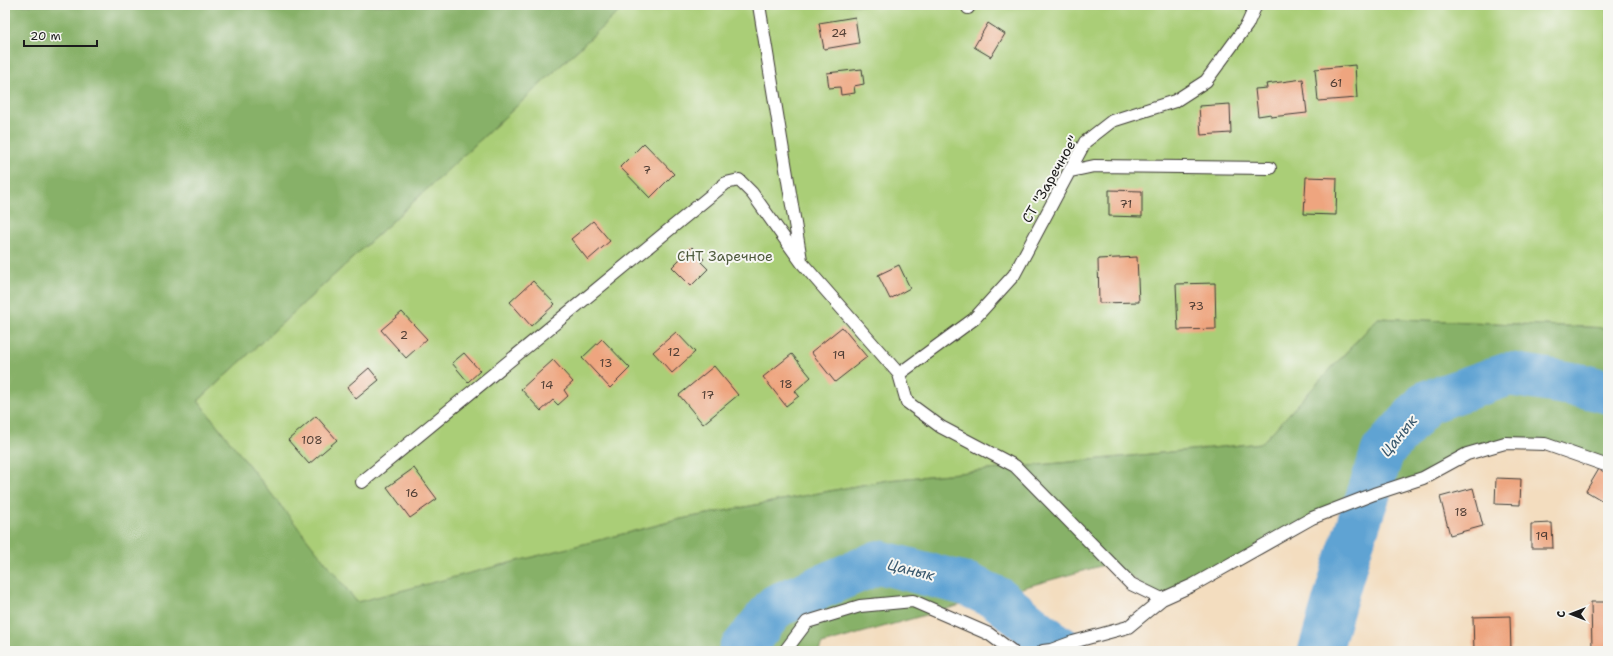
<svg xmlns="http://www.w3.org/2000/svg" width="1613" height="656" font-family="'Shantell Sans',sans-serif">
<style>
.green{fill:#aace77;stroke:#63754a}
.forest{fill:#87b168;stroke:#526642}
.lines{fill:none;stroke-linecap:round;stroke-linejoin:round}
.river{stroke:#5ea3d3;stroke-width:44}
.building{fill:#eea57f}
.lane-casing{stroke:#3c3934;stroke-width:14}
.lane{stroke:#fff;stroke-width:12}
.labels{text-anchor:middle;dominant-baseline:central;stroke-width:4;stroke-linejoin:round;paint-order:stroke}
.number-label{font-size:12px;fill:#503e35}
.street-label{font-size:14px;fill:#1c1c1c;stroke:#f6f6f2}
.park-label{font-size:14px;fill:#4e5a3c;stroke:#f6f6f2}
.water-label{font-size:15px;font-style:italic;fill:#3a596e;stroke:#f6f6f2}
</style>
<rect width="100%" height="100%" fill="#f6f6f2"/>
<filter id="ink" filterUnits="userSpaceOnUse"><feTurbulence type="fractalNoise" baseFrequency=".025" numOctaves="2"/><feDisplacementMap in="SourceGraphic" scale="8" xChannelSelector="R" yChannelSelector="G"/><feConvolveMatrix kernelMatrix="1 2 1 2 8 2 1 2 1" color-interpolation-filters="sRGB"/></filter>
<filter id="wash" filterUnits="userSpaceOnUse"><feTurbulence type="fractalNoise" baseFrequency=".012" numOctaves="4" result="noise"/><feDisplacementMap in="SourceGraphic" scale="16" xChannelSelector="R" yChannelSelector="G"/><feGaussianBlur stdDeviation="0.9" result="paint"/><feColorMatrix in="noise" values="0 0 0 0 0 0 0 0 0 0 0 0 0 0 0 0 0 1.4 0 .05"/><feComposite in="paint" operator="in"/></filter>
<g filter="url(#wash)">
<rect width="100%" height="100%" fill="#f3ddbf"/>
<path class="green" d="M626,5h982v323l-230,-10 -116,125 -374,37 -207,39 -324,84 -159,-202z"/>
<path class="forest" d="M5,5h621l-428,396 159,201 324,-83 207,-39 374,-37 116,-125 230,10v138l-63,-22 -40,-1 -193,75 -150,81 -51,-36 -289,81 -3,7h-814z"/>
<g class="lines">
<path class="river" d="M740,651l36,-45 103,-44 87,22 31,14 56,45 13,8
M1320,651l27,-93 36,-107 44,-49 82,-28 75,12 24,6"/>
</g>
<g id="blocks">
<path class="building" d="M855,17l4,26 -35,6 -5,-26z
M988,23l17,11 -14,23 -17,-10z
M1355,65l2,33 -39,3 -3,-32z
M862,69l2,15 -10,2 1,7 -14,2 -1,-8 -11,1 -2,-15z
M1303,79l4,34 -36,4v-3l-13,2 -3,-27 12,-1 -1,-4z
M1230,104l1,29 -30,2 -2,-29z
M644,143l30,31 -24,24 -30,-31z
M1306,177l31,1 -1,37 -32,-1z
M1109,190l33,1v26l-33,-1z
M593,221l17,20 -22,19 -17,-21z
M692,247l12,12 -3,3 7,7 -17,17 -19,-19z
M1137,257l2,45 -40,1 -1,-44z
M899,265l11,23 -20,11 -12,-24z
M533,281l22,23 -24,22 -21,-24z
M1215,283l1,46 -38,1 -2,-46z
M402,312l25,27 -21,19 -25,-28z
M842,327l25,30 -32,25 -24,-30z
M676,332l19,20 -23,21 -19,-21z
M602,339l28,29 -20,20 -28,-30z
M464,353l16,18 -12,11 -16,-19z
M792,354l19,23 -16,14 4,5 -13,10 -23,-29z
M553,360l20,22 -9,8 4,6 -10,9 -5,-5 -12,11 -20,-22z
M714,366l24,29 -35,29 -24,-29z
M369,368l10,12 -23,19 -9,-12z
M316,416l21,24 -28,24 -21,-24z
M414,468l23,31 -27,19 -23,-31z
M1599,469l9,4v31l-22,-13z
M1496,478l25,1 -1,26 -25,-1z
M1473,488l10,38 -33,9 -10,-38z
M1552,523l1,25h-22v-24z
M1591,602h17v46l-16,1z
M1510,616l1,35h-37l-1,-34z"/>
</g>
</g>
<g filter="url(#ink)">
<use href="#blocks" fill-opacity="0" stroke="#3c3934" stroke-width="1"/>
<g class="lines">
<defs>
<path id="lane" d="M759,5l42,255
M968,8l2,-3
M1071,171l23,-5 176,2
M899,374l75,-55 40,-44 71,-133 27,-21 63,-20 31,-20 41,-56 9,-20
M362,482l364,-299 13,-3 13,13 50,70 97,111 8,28 34,25 74,39 116,118 31,15 31,-14 119,-67 62,-24 49,-16 44,-24 38,-11 40,1 63,22
M785,651l22,-29 53,-16 53,-5 76,33 23,17
M1043,651l8,-1 22,-8 55,-15 34,-28"/>
</defs>
<use href="#lane" class="lane-casing"/>
<use href="#lane" class="lane"/>
</g>
</g>
<g class="labels">
<g class="number-label">
<text x="839" y="33">24</text>
<text x="1336" y="83">61</text>
<text x="647" y="170">7</text>
<text x="1126" y="204">71</text>
<text x="1196" y="306">73</text>
<text x="404" y="335">2</text>
<text x="674" y="352">12</text>
<text x="839" y="355">19</text>
<text x="606" y="363">13</text>
<text x="786" y="384">18</text>
<text x="547" y="385">14</text>
<text x="708" y="395">17</text>
<text x="312" y="440">108</text>
<text x="412" y="493">16</text>
<text x="1461" y="512">18</text>
<text x="1542" y="536">19</text>
</g>
<g class="street-label">
<text transform="translate(1050 179) rotate(-60)">СТ "Заречное"</text>
</g>
<g class="park-label">
<text x="725" y="256">СНТ Заречное</text>
</g>
<g class="water-label">
<text transform="translate(1399 436) rotate(-51)">Цанык</text>
<text transform="translate(911 570) rotate(14)">Цанык</text>
</g>
</g>
<rect width="1613" height="656" fill="none" stroke="#f6f6f2" stroke-width="20"/>
<g transform="translate(1571 614) rotate(270)" stroke="#f6f6f2" stroke-width="3" paint-order="stroke">
<path d="M0-3L7 15L0 10L-7 15Z" fill="#1c1c1c"/>
<text y="-6" font-size="11" font-weight="bold" text-anchor="middle" fill="#1c1c1c">С</text>
</g>
<path d="M24 40v6h73v-6" fill="none" stroke="#1c1c1c" stroke-width="2"/>
<text x="30" y="40" font-size="12" fill="#1c1c1c" stroke="#f6f6f2" stroke-width="3" paint-order="stroke">20 m</text>
</svg>
